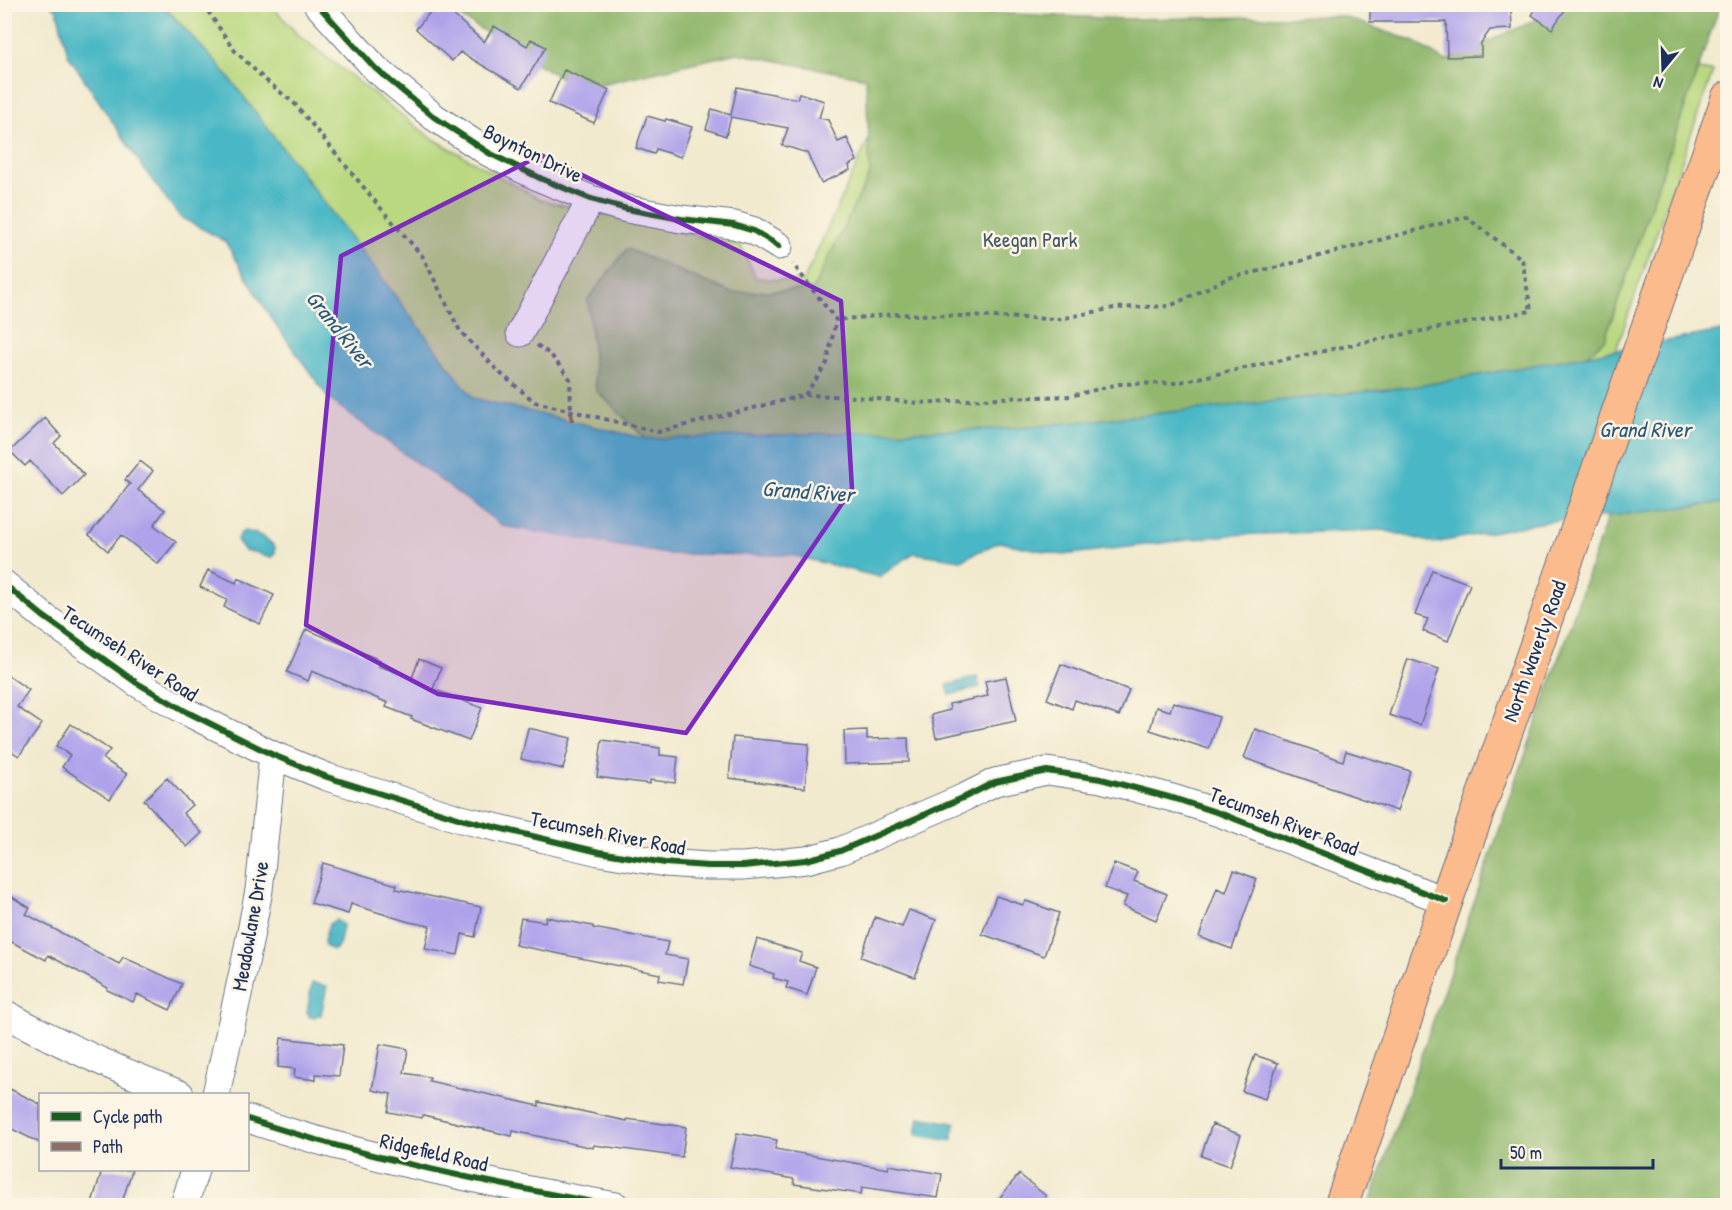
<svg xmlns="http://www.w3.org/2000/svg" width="1732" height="1210" font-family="'Patrick Hand',sans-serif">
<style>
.green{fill:#b9d87f;stroke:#6a846e;stroke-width:1.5}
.forest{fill:#92b86e;stroke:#567466;stroke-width:1.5}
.water{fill:#49b7c5;stroke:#327392;stroke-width:1.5}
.building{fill:#afa2eb}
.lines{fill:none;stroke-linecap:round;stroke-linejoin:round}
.minor-casing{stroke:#667085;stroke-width:29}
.major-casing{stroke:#667085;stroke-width:35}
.path{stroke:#667085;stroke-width:4;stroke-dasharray:4.5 4.5;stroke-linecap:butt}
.minor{stroke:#fff;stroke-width:27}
.major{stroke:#fbbb8c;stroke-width:33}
.quiet{stroke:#8d6e63;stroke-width:4.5;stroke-dasharray:9 4.5;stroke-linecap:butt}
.cycleway-casing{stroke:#fcf5e5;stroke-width:10}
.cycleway{stroke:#1b5e20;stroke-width:6}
.marked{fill:#7b2cbf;fill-opacity:0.2;stroke:#7b2cbf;stroke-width:4.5;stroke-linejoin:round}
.labels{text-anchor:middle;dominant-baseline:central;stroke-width:5;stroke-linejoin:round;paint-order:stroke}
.street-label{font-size:21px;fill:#1b2f5e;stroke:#fcf5e5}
.park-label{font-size:21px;fill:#425966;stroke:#fcf5e5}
.water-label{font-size:22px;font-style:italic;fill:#29587d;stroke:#fcf5e5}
</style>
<rect width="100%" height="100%" fill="#fcf5e5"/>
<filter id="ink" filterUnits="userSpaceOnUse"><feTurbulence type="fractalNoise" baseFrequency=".0167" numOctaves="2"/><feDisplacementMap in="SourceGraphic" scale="12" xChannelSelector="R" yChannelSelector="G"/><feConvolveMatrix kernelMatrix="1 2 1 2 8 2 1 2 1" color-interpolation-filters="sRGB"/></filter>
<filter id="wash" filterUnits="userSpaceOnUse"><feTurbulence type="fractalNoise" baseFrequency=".008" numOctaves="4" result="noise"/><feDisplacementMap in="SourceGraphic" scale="24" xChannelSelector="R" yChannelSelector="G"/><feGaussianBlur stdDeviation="1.35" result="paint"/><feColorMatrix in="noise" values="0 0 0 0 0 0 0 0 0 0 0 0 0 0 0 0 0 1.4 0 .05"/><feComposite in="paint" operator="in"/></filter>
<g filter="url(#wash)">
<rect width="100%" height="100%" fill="#f1eace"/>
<path class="green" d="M163,5h108l27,30 132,102 111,63 199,45 16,33 47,4 107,-233 803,22 -97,279 -197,36 -773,53 -173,-41 -249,-327z"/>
<path class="forest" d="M801,4l321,15 219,-3 74,26 30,19 99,-45 4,-11h172l-115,334 -19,17 -167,30 -399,42 -374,11 -50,-49 -8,-91 39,-50 105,44 81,-4 57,-115 -4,-96 -129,-25 -158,36 -120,-73 -6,-11z
M1727,502v703l-358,1 239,-690z"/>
<path class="water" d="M51,5h111l62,66 249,327 173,41 374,-11 399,-42 308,-56v172l-119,14 -64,6 -110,21 -51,-13 -154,5 -167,20 -63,-13 -38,18 -47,-7 -35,24 -88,-22 -124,-1 -164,-28 -174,-127 -58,-81 -46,-77 -45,-24 -36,-48 -76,-114 -11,-45z
M244,531c14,2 21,6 31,16v6l-3,4h-5l-12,-5 -10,-1 -8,-11 2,-5z
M977,677l3,10 -30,8 -3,-10z
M336,920l7,5v2l-4,18 -3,4 -3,1 -8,-4 -1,-5 5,-17z
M312,983l15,3 -6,29h-5l-1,3 -6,-1 1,-3 -3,-1z
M919,1117l36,6 -3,18 -36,-6z"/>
<g id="blocks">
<path class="building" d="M437,4h4l43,38 10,-16 33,20 4,-7 15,8 -25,41 -61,-36 -8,9 -36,-32z
M1370,4h112l1,5h28l1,20 -22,1 -9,13v13l-34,1 -1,-35h-76z
M1539,4h30l-17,25 -20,-14z
M564,70l45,20 -15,33 -45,-20z
M737,87l60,12 2,-6 25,8 -5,17 9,2 10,22 9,-4 10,23 -8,4 1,5 -29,13 -14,-30 -25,-8 6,-17 -57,-11 -5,19 -20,-7 6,-20 19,6z
M647,116l18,5 1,-2 26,8 -11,30 -25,-8 -2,5 -18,-6z
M45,418l16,18 -7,7 30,32 -21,21 -33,-35 -5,5 -15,-15z
M140,461l13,10 -15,19 27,20 -11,15 22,17 -18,22 -37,-29 -13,16 -19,-16 41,-51 -5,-4z
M208,570l28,13 2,-5 36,17 -14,29 -36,-17 3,-7 -27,-13z
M1432,570l38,14 -22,57 -25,-10 5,-12 -13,-4z
M306,629l74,31 -2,6 34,12 7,-19 22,9 -8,21 49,19 -13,33 -58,-22 1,-2 -26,-10 2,-4 -76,-32 -4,10 -21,-9z
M1408,659l31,10 -19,56 -31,-10z
M1061,664l68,26 -10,26 -44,-16 -3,9 -25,-10z
M4,673l25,17 -12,17 25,17 -23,32 -15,-10z
M1006,677l10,44 -80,17 -5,-23 19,-5 -1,-6 39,-8 -3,-15z
M1173,702l46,15 -10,32 -59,-19 6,-23 14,4z
M71,724l39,26 -7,9 24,15 -17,25 -48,-32 8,-12 -14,-9z
M528,728l43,10 -8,31 -42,-10z
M1255,729l88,32 3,-10 64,20 -13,40 -153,-53z
M867,730v9l41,-1 1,24 -64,2 -1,-33z
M733,737l76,7 -4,44 -76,-10z
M602,740l58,8v7l18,2 -3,26 -25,-3v4l-53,-7z
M167,778l25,27 -9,8 19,20 -15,14 -43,-47z
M323,863l74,22 -1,4 85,18 -6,30 -13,-3 -4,21 -33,-6 5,-23 -21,-4 -58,-18 -3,10 -37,-11z
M1114,863l24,9 -4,9 33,13 -11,26 -33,-14 4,-10 -22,-8z
M1234,870l23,9 -25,70 -33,-12 18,-49 9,4z
M4,892l26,16 -4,6 93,50 4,-7 59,27 -12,26 -33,-16 -4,8 -26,-12 1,-2 -60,-33 -2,5 -42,-22z
M996,896l27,9 3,-4 33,12 -15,43 -62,-22z
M909,910l27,10 -21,57 -54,-20 14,-40 27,10z
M546,917l47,9v2l75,14 -3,13 23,4 -5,25 -24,-4 1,-6 -145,-29 6,-27 24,4z
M757,939l45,14 -3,8 17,6 -9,28 -21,-7 2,-6 -15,-4 1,-4 -25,-8z
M281,1038l62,7 -4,31 -23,-2v6l-22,-3 1,-8 -17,-2z
M380,1044l28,5 -4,24 26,4 -1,4 110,25v-4l88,19v-2l59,8 -4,30 -88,-12 -1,3 -80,-17 -1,5 -89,-21 -1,3 -34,-6 3,-18 -19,-4z
M1255,1055l23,8 -13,36 -23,-8z
M10,1089l30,15v39l-36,-18v-26z
M1212,1124l29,11 -11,31 -29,-10z
M737,1133l40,7 -2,9 113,20 1,-4 53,9 -4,24 -76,-11 -1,7 -67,-10v-5l-64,-12z
M102,1170h30l-11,36h-30z
M1019,1174l27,22 -8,10h-45z"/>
</g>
</g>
<g filter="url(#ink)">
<use href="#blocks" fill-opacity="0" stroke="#667085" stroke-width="1.5"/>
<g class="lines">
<defs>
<path id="minor" d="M317,4l59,65 58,48 55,36 53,26 49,20 36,10 54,10 53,6 20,6 25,15
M520,333l71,-134
M4,584l39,32 94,67 50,29 86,43 54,22 134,42 138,33 66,11 43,3h35l63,-6 34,-9 125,-54 30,-15 52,-11 54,8 75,20 46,15 224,87
M4,1013c57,32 116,58 176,81
M216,1094l30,-136 13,-68 14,-135
M248,1119c119,39 243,65 368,87
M184,1206l11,-36"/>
<path id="major" d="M1341,1206l105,-305 128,-362 154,-441"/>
</defs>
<use href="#minor" class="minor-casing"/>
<use href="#major" class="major-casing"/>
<path class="path" d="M203,4l32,47 28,27 32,26 89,108 39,45 37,74 40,42 35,29 123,30 147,-37 22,-32 9,-43 -43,-56
M537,345l14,10 19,24 1,33
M805,395l52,2 62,6 80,-5 71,-2 49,-12 56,-1 209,-45 147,-27 -9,-52 -56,-42 -188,50 -50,11 -58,28 -56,2 -55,11 -164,-5 -59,6"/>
<use href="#minor" class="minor"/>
<use href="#major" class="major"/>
<path class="quiet" d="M571,412l1,10"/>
<defs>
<path id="cycleway" d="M317,4l59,65 58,48 55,36 53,26 49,20 36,10 54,10 53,6 20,6 25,15
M4,584l39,32 94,67 50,29 86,43 54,22 134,42 138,33 66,11 43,3h35l63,-6 34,-9 125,-54 30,-15 52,-11 54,8 75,20 46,15 224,87
M248,1119c119,39 243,65 368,87"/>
</defs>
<use href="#cycleway" class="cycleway-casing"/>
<use href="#cycleway" class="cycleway"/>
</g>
</g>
<path class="marked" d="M541,155l300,146 11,188 -166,244 -248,-39 -132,-69 35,-369z"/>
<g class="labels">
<g class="street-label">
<text transform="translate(533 153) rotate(26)">Boynton Drive</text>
<text transform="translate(1534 651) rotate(-70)">North Waverly Road</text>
<text transform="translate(130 653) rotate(33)">Tecumseh River Road</text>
<text transform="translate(1284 821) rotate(21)">Tecumseh River Road</text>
<text transform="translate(608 833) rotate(11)">Tecumseh River Road</text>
<text transform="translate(250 926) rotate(-80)">Meadowlane Drive</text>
<text transform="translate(434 1152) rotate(13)">Ridgefield Road</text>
</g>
<g class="park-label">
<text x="1030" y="239">Keegan Park</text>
</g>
<g class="water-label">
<text transform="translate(340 329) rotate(51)">Grand River</text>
<text x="1645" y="429">Grand River</text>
<text transform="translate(808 491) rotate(4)">Grand River</text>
</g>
</g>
<rect width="1732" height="1210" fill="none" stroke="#fcf5e5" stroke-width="24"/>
<rect x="39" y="1093" width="210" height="78" fill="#fcf5e5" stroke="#a2a6af" stroke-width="1.5"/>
<rect x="51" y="1112" width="30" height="9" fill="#1b5e20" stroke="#a2a6af" stroke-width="1.5"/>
<text x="93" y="1123" font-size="18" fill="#1b2f5e">Cycle path</text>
<rect x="51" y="1142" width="30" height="9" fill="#8d6e63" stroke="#a2a6af" stroke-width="1.5"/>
<text x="93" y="1153" font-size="18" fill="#1b2f5e">Path</text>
<g transform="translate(1663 69) rotate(199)" stroke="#fcf5e5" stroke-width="4.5" paint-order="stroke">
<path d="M0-4.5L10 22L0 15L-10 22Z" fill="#1b2f5e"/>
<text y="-9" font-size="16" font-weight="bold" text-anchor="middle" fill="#1b2f5e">N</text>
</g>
<path d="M1501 1159v9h152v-9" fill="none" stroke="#1b2f5e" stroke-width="3"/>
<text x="1510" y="1159" font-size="18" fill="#1b2f5e" stroke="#fcf5e5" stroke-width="4.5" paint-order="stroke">50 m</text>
</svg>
